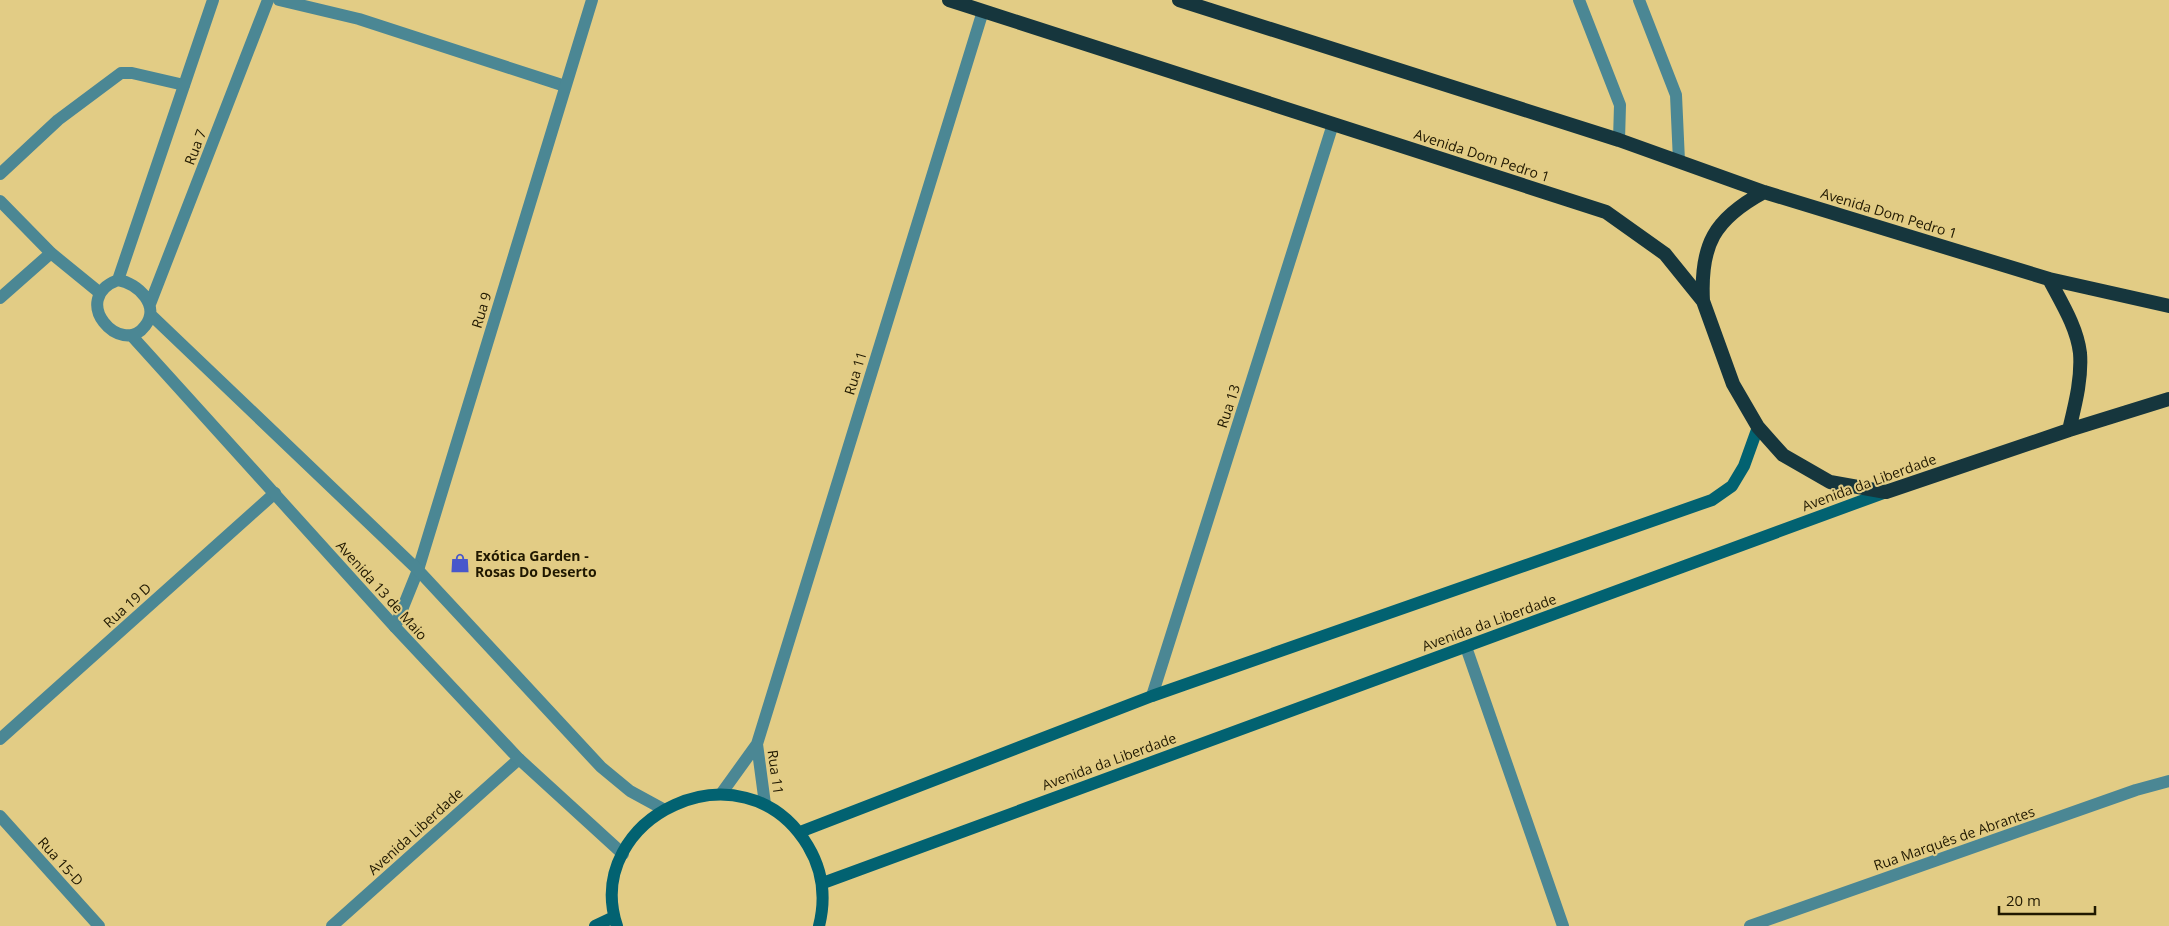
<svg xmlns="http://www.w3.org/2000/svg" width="2169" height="926" font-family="'Open Sans',sans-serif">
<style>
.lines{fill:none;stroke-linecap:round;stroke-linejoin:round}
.service{stroke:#4b8794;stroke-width:12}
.minor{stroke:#4b8794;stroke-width:12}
.tertiary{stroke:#4b8794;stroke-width:12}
.secondary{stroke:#026271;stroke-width:12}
.trunk{stroke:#16363d;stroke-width:14}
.labels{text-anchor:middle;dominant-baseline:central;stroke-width:4;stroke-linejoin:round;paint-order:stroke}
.street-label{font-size:14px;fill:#201800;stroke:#e2cc85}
.poi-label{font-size:14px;font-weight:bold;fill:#201800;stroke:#e2cc85;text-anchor:start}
</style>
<rect width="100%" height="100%" fill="#e2cc85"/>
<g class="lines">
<path class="service" d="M279,0l80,19 206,67
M0,174l58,-54 63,-47h11l52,12"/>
<path class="minor" d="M1579,0l41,105 -1,35
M1639,0l37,95 3,66
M0,201l51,52 49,40
M0,298l51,-45
M395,627l23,-57 174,-570
M1466,647l97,279
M1152,696l181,-572
M0,739l275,-246
M757,744l8,60
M721,794l36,-50 226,-733
M0,816l99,110
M332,926l187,-167
M1750,926l386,-136 33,-9"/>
<path class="tertiary" d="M118,280l95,-280
M118,280c20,3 43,26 27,46 -24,32 -77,-27 -27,-46z
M150,304l118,-304
M151,315l267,255 183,197 29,24 33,18
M131,335l264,292 124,132 104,95"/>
<path class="secondary" d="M800,832l352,-136 560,-196 20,-14 12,-20 14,-39
M823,883l1063,-391
M595,926l19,-9
M617,926c-36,-108 126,-188 191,-80 15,25 18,52 11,80"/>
<path class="trunk" d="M949,0l657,212 59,42 38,47 30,83 25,43 25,28 47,27 56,10 183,-62 100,-31
M1179,0l440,140 145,52 285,87 120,27
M2049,279c12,23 28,48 31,74 2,26 -5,52 -11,77
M1703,301c-3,-56 11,-82 61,-109"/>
</g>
<defs>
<symbol id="shop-bare" viewBox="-9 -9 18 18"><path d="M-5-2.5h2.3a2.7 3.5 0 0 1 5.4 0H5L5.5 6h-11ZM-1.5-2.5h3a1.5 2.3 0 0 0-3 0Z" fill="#4857cb" stroke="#e2cc85" stroke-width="2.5" paint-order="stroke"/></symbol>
</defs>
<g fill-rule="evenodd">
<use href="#shop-bare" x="446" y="549" width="28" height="28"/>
</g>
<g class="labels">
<g class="street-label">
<text transform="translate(195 147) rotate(-69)">Rua 7</text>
<text transform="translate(1482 155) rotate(18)">Avenida Dom Pedro 1</text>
<text transform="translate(1889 213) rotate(17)">Avenida Dom Pedro 1</text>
<text transform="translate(481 310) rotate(-73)">Rua 9</text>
<text transform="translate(855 373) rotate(-73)">Rua 11</text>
<text transform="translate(1228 406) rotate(-72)">Rua 13</text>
<text transform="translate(1869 482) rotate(-20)">Avenida da Liberdade</text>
<text transform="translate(382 590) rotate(48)">Avenida 13 de Maio</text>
<text transform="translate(127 605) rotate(-42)">Rua 19 D</text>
<text transform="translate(1489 622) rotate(-20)">Avenida da Liberdade</text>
<text transform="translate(1109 761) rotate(-20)">Avenida da Liberdade</text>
<text transform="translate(776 772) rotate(82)">Rua 11</text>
<text transform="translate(415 831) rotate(-42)">Avenida Liberdade</text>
<text transform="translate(1954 838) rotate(-19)">Rua Marquês de Abrantes</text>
<text transform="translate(61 861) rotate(48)">Rua 15-D</text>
</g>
<g class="poi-label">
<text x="475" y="555">Exótica Garden -<tspan x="475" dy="16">Rosas Do Deserto</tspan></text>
</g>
</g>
<path d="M1999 906v8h96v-8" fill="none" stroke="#201800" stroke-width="2.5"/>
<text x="2006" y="906" font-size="15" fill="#201800" stroke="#e2cc85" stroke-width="4" paint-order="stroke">20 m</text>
</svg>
